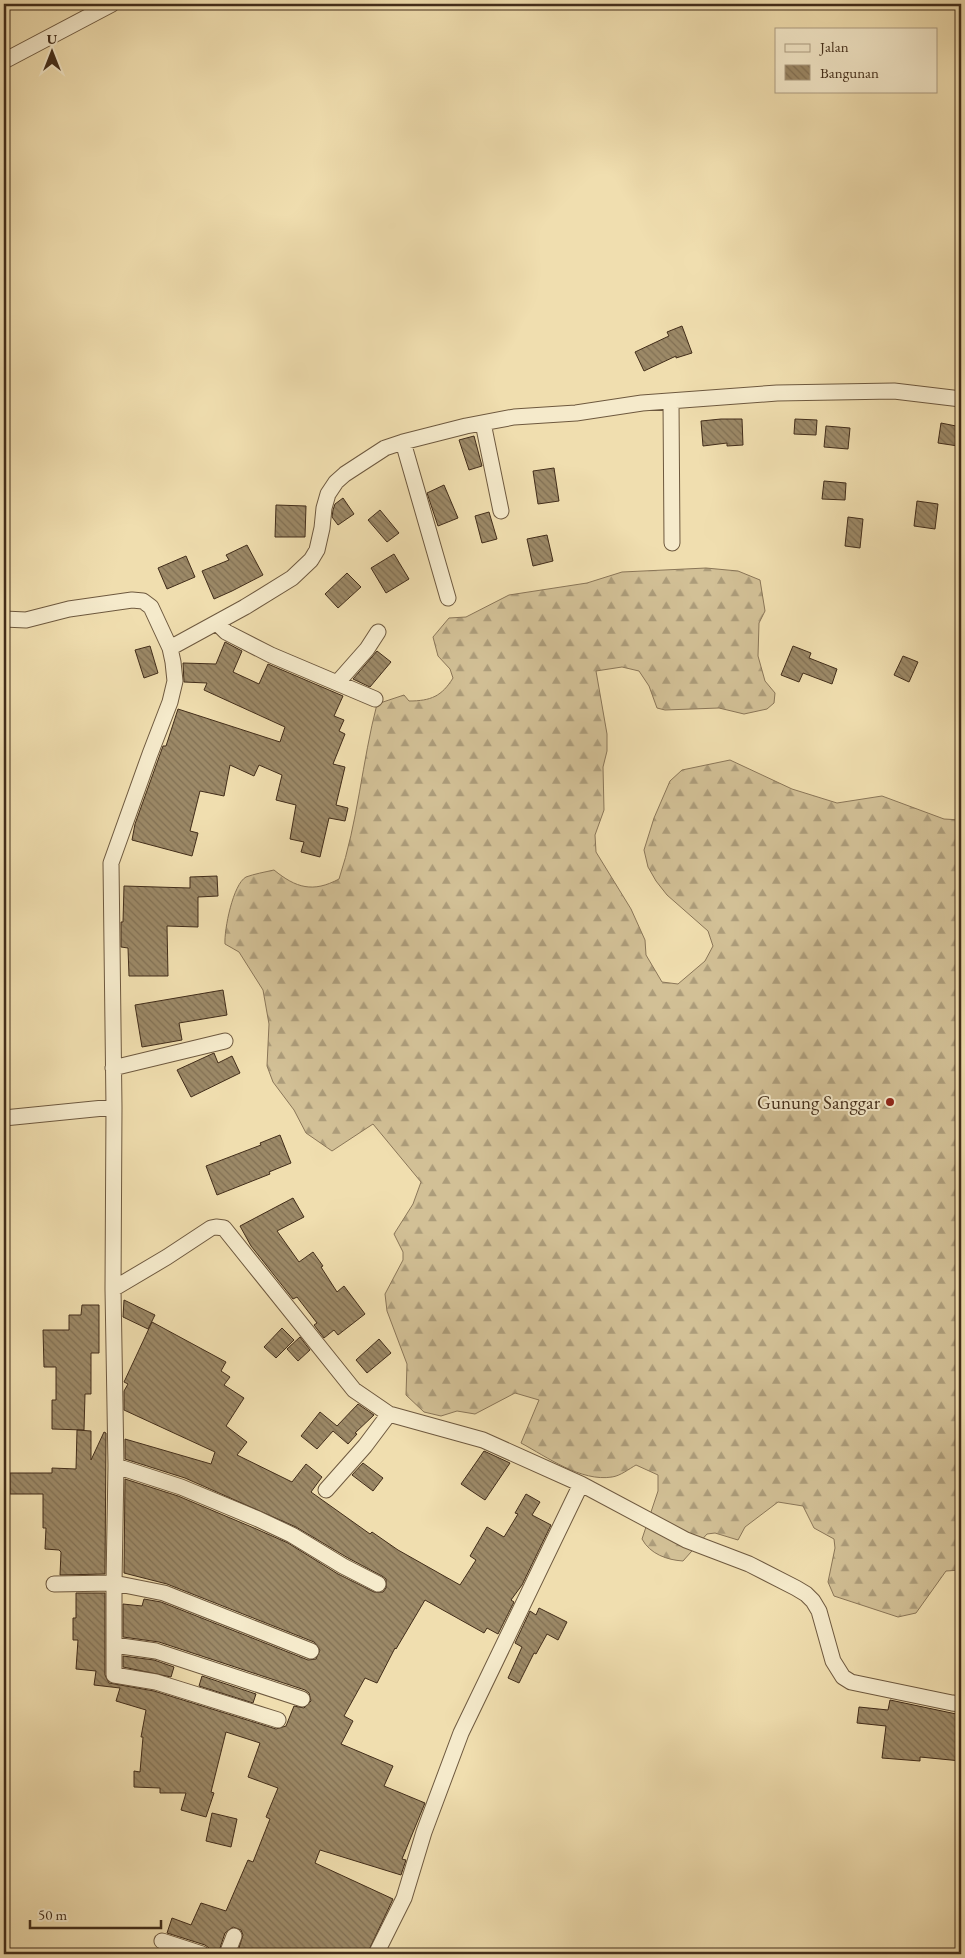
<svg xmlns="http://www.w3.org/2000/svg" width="965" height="1958" font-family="'EB Garamond',serif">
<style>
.forest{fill:url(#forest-firs);stroke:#8a7658}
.building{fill:url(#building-back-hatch);stroke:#422d1a}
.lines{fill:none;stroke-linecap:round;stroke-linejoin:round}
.minor-casing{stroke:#6e593f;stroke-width:17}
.minor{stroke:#f5eacb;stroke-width:15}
.poi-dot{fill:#8f2418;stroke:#f5eacb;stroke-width:2}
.labels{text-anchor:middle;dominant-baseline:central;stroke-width:4;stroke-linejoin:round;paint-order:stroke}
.poi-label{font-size:19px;fill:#422d1a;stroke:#f5eacb;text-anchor:end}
</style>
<defs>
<pattern id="forest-firs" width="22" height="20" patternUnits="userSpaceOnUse" patternTransform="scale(1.25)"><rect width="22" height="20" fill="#d2c096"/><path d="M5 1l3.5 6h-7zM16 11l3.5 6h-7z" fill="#ac9c7a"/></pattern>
<pattern id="building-back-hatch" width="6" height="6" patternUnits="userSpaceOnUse" patternTransform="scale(1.25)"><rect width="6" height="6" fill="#9c8967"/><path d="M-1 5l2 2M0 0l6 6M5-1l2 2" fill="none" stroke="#817054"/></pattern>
</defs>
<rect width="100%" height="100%" fill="#f0deaf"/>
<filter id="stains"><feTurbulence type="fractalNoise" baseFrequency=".004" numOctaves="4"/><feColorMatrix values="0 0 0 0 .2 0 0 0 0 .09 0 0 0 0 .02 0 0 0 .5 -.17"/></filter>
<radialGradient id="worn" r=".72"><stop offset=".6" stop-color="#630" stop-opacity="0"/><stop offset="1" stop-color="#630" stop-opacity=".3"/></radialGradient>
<path class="forest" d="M706,568l32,3 22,9 5,31 -6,12 -1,33 7,25 10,12 -1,10 -7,6 -23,5 -25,-6 -54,2 -8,-2 -8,-22 -10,-15 -17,-4 -26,4 11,63v17l-4,16 1,43 -9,25 1,17 35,57 14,31 1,15 16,27 16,2 27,-23 8,-15 -5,-15 -41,-36 -11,-14 -8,-14 -4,-17 10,-32 16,-37 12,-11 48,-10 62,29 45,14 45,-7 62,23 17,1v750l-15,1 -30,42 -18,4 -64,-21 -6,-14 7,-34 -1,-9 -20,-11 -11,-22 -25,-4 -33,25 -7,13 -23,-7 -8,1 -24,27c-16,-1 -33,-7 -41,-22l16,-48v-16l-22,-10c-7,4 -16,11 -24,12 -31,5 -65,-20 -91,-34l18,-43 -24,-7 -40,21 -18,-3 -16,5 -17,-4 -18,-17 1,-31 -20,-53 -2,-17 18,-34v-8l-9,-18 19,-30 8,-22 -48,-58 -41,27 -26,-18 -12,-23 -21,-28 -6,-16 2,-42 -6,-34 -24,-38 -14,-8c-1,-14 8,-60 21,-67 8,-3 19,-5 28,-7 22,18 39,23 65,9 19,-57 23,-117 38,-175l27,-9 5,6c22,0 33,-5 44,-23l-3,-9 -12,-13 -5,-19 16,-19 17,-1 43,-22 78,-12 35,-11z"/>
<path class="building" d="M682,326l10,27 -16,5v-2l-32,15 -9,-19 34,-16 -2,-4z
M721,419h21l1,26 -16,1v-3l-24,3 -2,-25z
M795,419l22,1 -1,15 -22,-1z
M941,423l20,4 -3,19 -20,-3z
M826,426l24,2 -2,21 -24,-2z
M474,436l8,30 -13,4 -10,-30z
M554,468l5,33 -21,3 -5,-33z
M824,481l22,2 -1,17 -23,-1z
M444,485l14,33 -20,8 -11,-33z
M343,498l11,16 -16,11 -6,-8 1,-7 2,-6z
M917,501l21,3 -3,25 -21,-3z
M276,505l30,1 -1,31h-30z
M380,510l19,23 -12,9 -19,-22z
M489,512l8,27 -15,4 -7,-27z
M848,517l15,2 -3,29 -15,-2z
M547,535l6,26 -20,5 -6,-27z
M247,545l16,30 -31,16 -18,8 -12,-28 27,-11 -3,-5z
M394,554l15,25 -23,14 -15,-25z
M186,556l9,21 -28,12 -9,-21z
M347,573l14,14 -23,21 -13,-14z
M225,642l17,9 -9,21 26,12 9,-20 75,32 -9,20 10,4 -5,11 6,3 -12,30 12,3 -9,38 12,3 -3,13 -16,-3 -9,39 -19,-5 3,-10 -14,-3 6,-34 -20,-5 6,-25 -23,-10 -5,11 -24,-11 -6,31 -24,-5 -10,40 8,2 -6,23 -60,-16 3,-16 28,-78h3l12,-37 102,33 5,-15 -81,-37 3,-7 -23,-1 -1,-19 33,1z
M150,646l8,27 -14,5 -9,-28z
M793,646l18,7 -2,5 28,11 -5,15 -29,-11 -4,9 -18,-7z
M377,651l14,11 -21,25 -17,-8z
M903,656l15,6 -9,20 -15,-7z
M217,876l1,20 -20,1v30l-31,-1 1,50h-39l-1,-28 -7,-1v-25h2l1,-36 66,2v-11z
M223,990l4,25 -48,8 3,17 -40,7 -7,-42z
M214,1053l4,10 14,-7 8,17 -49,24 -14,-27z
M280,1135l11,28 -22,9 1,2 -53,21 -11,-29 55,-21 -1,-2z
M293,1198l11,19 -27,14 22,31 14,-10 10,14 -2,1 16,25 7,-6 21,28 -27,21 -4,-5 -10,8 -10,-13 3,-2 -20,-26 -4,2 -42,-53 -11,-20z
M124,1300l31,15 -7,14 -25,-12z
M82,1305h17v48h-8v41h-6l-1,36 -32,-1v-29h4v-33h-12l-1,-37h26v-15h12z
M152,1322l74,40 -5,9 9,6 -6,8 20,13 -18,28 21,16 -10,13 55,27 14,-18 16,13 -11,15 59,42 2,-2 26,18 62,35 16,-25 -6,-4 17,-29 17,10 14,-23 -3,-1 11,-19 14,8 -8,13 19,10 -29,60 -11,15 3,2 -16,32 -11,-6 -3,5 -59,-33 -29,49 -1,-1 -18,35 -12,-5 -21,38 9,5 -12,23 52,22 -9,20 41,17 -23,56 4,1 -5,15 -81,-25 -5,13 78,36 -26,55h-130l6,-19 -2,-5 -8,-3 -8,6 -7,21h-7l-2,-6 -4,-3 -38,-12 5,-15 19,7 10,-22 25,8 22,-51 5,2 17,-43 -4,-2 12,-29 -30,-11 12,-34 -34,-11 -15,60 3,1 -8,24 -25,-7 5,-17h-26v-5l-26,-1v-16l6,1 3,-35h-2l5,-27 -30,-9 4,-13 -26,-3 2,-14 -20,-2 2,-29h-5v-22h3v-25h29v82l4,8 45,8 122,38 10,-3 8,-20 10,2 7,-7 -2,-8 -4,-3 -146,-48 -36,-5v-33l19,2 2,-7 17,3 147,58 8,-1 4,-9 -6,-8 -147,-58 -43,-11 1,-94 53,17 76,32 34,15 50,31 36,18h9l3,-4v-9l-4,-3 -34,-18 -52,-31 -111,-49 -60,-19v-20l86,25 4,-12 -91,-42v-19l4,-7 -4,-2z
M282,1328l12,12 -18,18 -12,-11z
M300,1337l10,13 -12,11 -11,-12z
M379,1339l12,14 -24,20 -11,-13z
M358,1404l16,11 -19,18 2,1 -9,10 -15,-13 -16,18 -16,-13 19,-24 17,14z
M77,1430l14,1v29l13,-28 2,1 -1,141 -45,1 1,-23 -2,-2 -14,-1 1,-21h-3v-34h-33v-21h42v-5l24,1z
M484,1451l26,12 -25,37 -24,-16z
M363,1463l20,15 -10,13 -21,-16z
M539,1608l28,14 -9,18 -11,-6 -11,20 -2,-1 -15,30 -11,-5 14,-31 -7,-4 15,-32 6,4z
M123,1656l31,4 20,7 -3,10 -48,-10z
M202,1676l54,18 -3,9 -54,-17z
M890,1700l71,15v46l-41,-4v4l-38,-3 4,-32 -29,-3 2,-16 29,3z
M212,1813l25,6 -6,28 -25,-6z"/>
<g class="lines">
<defs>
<path id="minor" d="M4,61l108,-57
M671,401l1,142
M483,423l18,88
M403,442l45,156
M4,619l22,1 43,-11 63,-9 11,1 8,6 19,41 3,14 2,19 -5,21 -20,52 -39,109 3,244 -1,182 3,177 -2,117 -60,1
M217,623l9,9 45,23 104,44
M170,648l75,-41 47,-29 19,-18 6,-10 5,-22 2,-20 4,-14 8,-12 9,-8 40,-26 18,-6 63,-16 48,-9 62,-4 66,-10 135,-10 117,-2 67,8
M337,683l30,-34 11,-17
M113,1068l112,-27
M4,1118l110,-11
M113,1289l54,-32 44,-29 5,-1 8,1 130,162 35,24 94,26 98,44 105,56 63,24 47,24 10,6 7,7 6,10 14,50 10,16 8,5 101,21 9,1
M116,1466l65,21 77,32 34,16 51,31 35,18
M326,1490l39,-44 24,-32
M114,1645l42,6 146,48
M278,1720l-122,-38 -42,-7v-92l50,10 147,58
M162,1941l40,13
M227,1954l7,-18
M376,1954l28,-56 20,-66 37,-99 120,-249"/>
</defs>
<use href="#minor" class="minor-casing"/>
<use href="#minor" class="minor"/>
</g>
<circle class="poi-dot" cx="890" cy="1102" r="5"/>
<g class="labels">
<g class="poi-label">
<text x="880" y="1102">Gunung Sanggar</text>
</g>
</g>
<rect width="965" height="1958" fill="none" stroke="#f0deaf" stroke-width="20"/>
<rect x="5" y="5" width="955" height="1948" fill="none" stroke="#422d1a" stroke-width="2.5"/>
<rect x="10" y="10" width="945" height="1938" fill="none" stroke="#422d1a"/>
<rect x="775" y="28" width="162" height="65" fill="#f5eacb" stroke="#ad9e84"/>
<rect x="785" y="44" width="25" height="8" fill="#f5eacb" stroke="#ad9e84"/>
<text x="820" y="52" font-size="15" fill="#422d1a">Jalan</text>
<rect x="785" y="65" width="25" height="15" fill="url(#building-back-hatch)" stroke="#ad9e84"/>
<text x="820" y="78" font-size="15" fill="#422d1a">Bangunan</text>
<g transform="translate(52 52)" stroke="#f5eacb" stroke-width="4" paint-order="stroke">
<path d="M0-4L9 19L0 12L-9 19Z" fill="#422d1a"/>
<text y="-8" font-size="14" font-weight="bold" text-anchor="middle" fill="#422d1a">U</text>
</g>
<path d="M30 1920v8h131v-8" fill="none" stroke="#422d1a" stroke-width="2.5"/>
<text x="38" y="1920" font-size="15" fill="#422d1a" stroke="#f5eacb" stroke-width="4" paint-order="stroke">50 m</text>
<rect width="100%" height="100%" filter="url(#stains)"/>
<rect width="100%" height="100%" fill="url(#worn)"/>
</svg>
